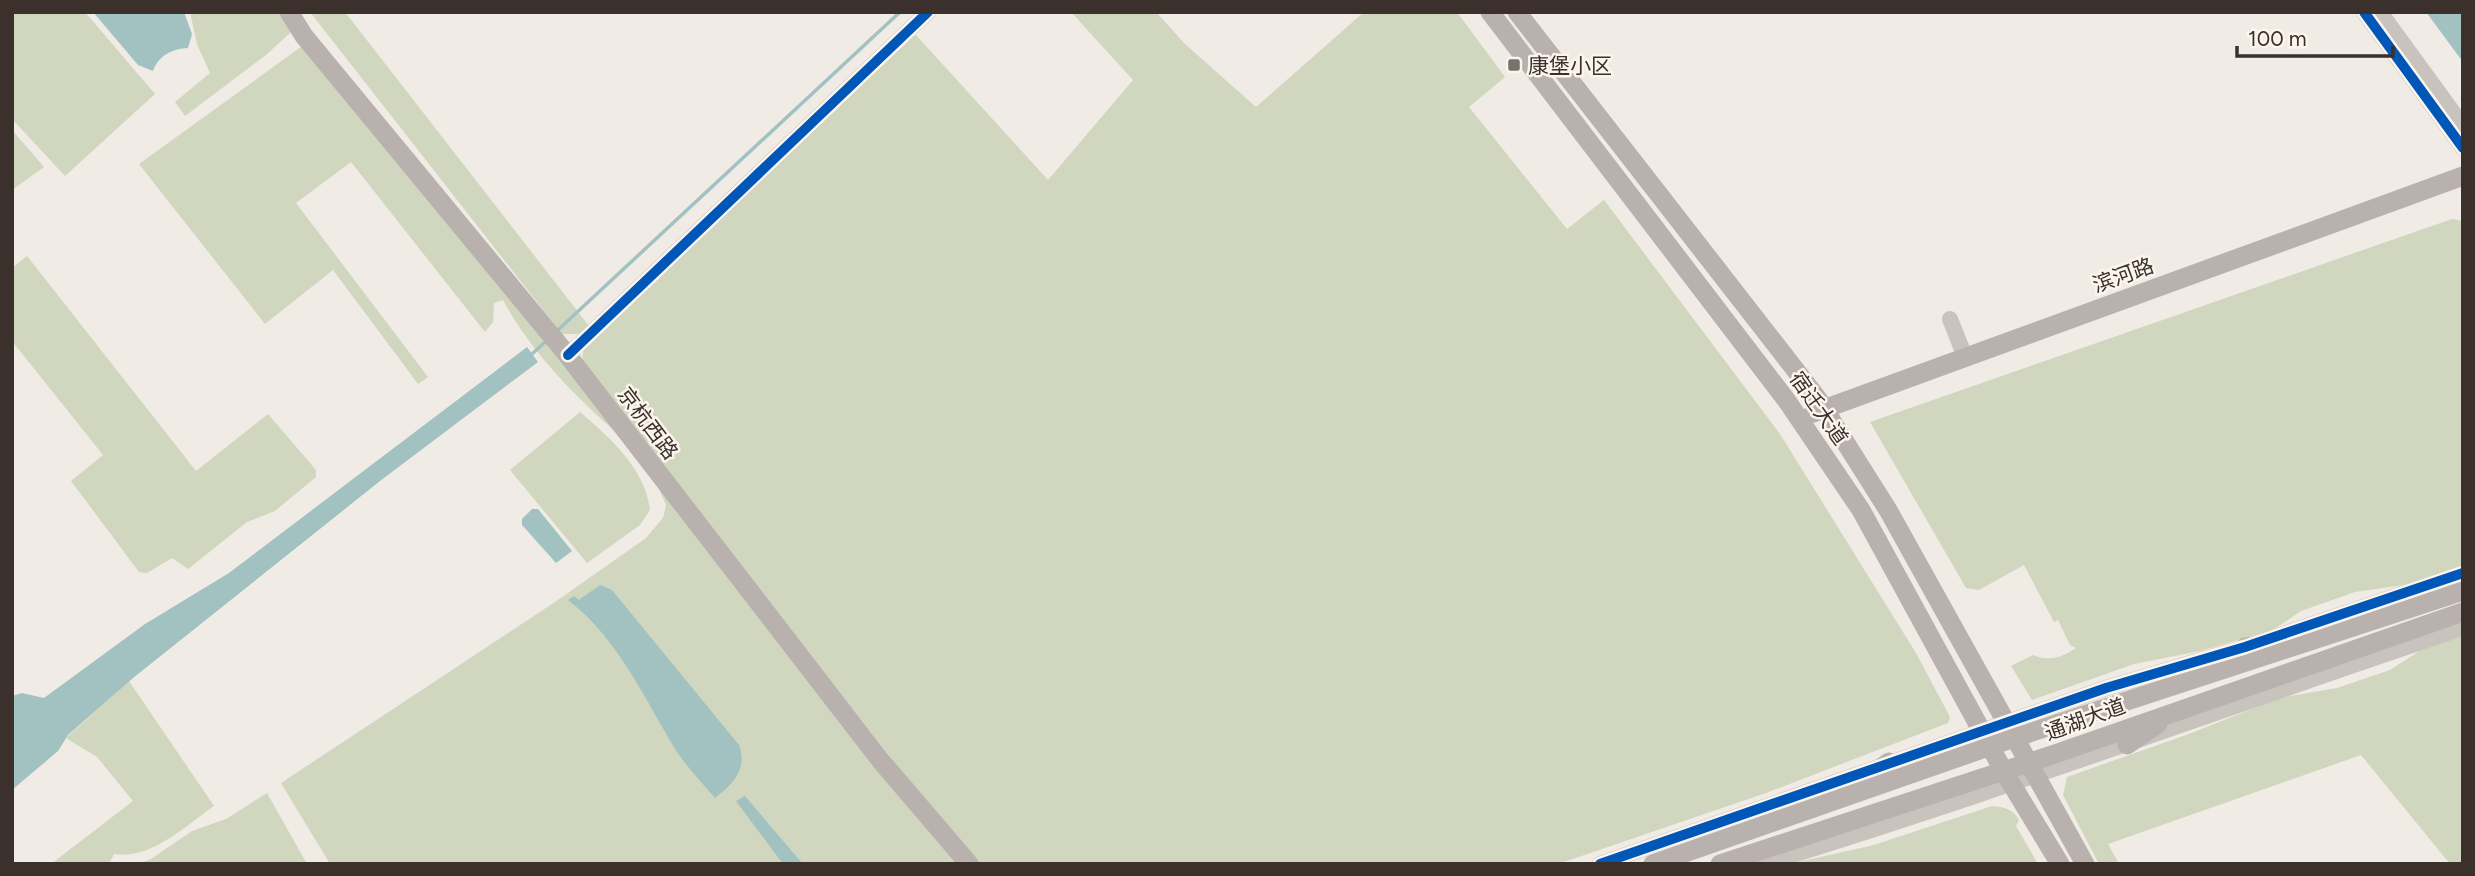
<svg xmlns="http://www.w3.org/2000/svg" width="2475" height="876" font-family="Figtree,'Noto Sans SC',sans-serif">
<style>
.green{fill:#d1d6bf}
.water{fill:#a1c2c1}
.lines{fill:none;stroke-linecap:round;stroke-linejoin:round}
.stream{stroke:#a1c2c1;stroke-width:3.5}
.minor{stroke:#c9c3be;stroke-width:16}
.major{stroke:#b8b1ad;stroke-width:19}
.cycleway-casing{stroke:#fbf5ee;stroke-width:15}
.cycleway{stroke:#0057b8;stroke-width:10}
.poi-dot{fill:#7a716c;stroke:#fbf5ee;stroke-width:2.5}
.labels{text-anchor:middle;dominant-baseline:central;stroke-width:5;stroke-linejoin:round;paint-order:stroke}
.poi-label{font-size:21px;fill:#3b302b;stroke:#fbf5ee;text-anchor:start}
.street-label{font-size:21px;fill:#3b302b;stroke:#fbf5ee}
</style>
<rect width="100%" height="100%" fill="#f0ebe5"/>
<path class="green" d="M12,12h73l70,82 -90,82 -53,-57z
M190,12h92l9,20 -25,23 -81,61 -10,-14 35,-29 -13,-29z
M310,12h35l244,314 -10,8h-17z
M1071,12h85l29,32 71,63 108,-95h93l48,65 -36,30 98,122 37,-29 176,234 136,219 34,64 -2,6 -182,70 -208,71h-577l-24,-22 -371,-474 -4,-11 2,-7 331,-316 133,146 85,-100z
M305,44l324,400c-48,-42 -96,-88 -126,-144l-9,3 -1,19 -8,10 -134,-170 -55,41 132,174 -10,7 -85,-114 -68,54 -126,-160z
M12,130l32,37 -32,23z
M2452,219l11,2v344l-60,20 -48,7 -54,19 -28,19 -73,21 -66,13 -102,36 -21,-34 22,-11c16,7 30,2 43,-7l-6,-3 -12,-25 -4,2 -30,-57 -45,25 -13,-2 -96,-166z
M27,256l169,215 72,-57 48,56v7l-41,34 -28,11 -59,47 -16,-11 -25,15 -8,-1 -68,-91 32,-26 -91,-114v-73z
M580,412c30,26 65,56 70,98l-10,15 -53,38 -77,-93z
M652,473l307,391h-629l-49,-81 274,-181 91,-64 17,-20 3,-13z
M2463,636v228h-13l-89,-109 -253,89 11,20h-20l-36,-69 4,-18 122,-43 90,-36 58,-10 53,-18 31,-20z
M129,681l85,125c-29,20 -63,54 -100,48l-5,10h-58l82,-63 -36,-44 -31,-19z
M267,793l40,71h-170l14,-5 41,-28 34,-12z
M1992,806c12,1 21,3 27,14l-3,6 22,38h-249l85,-19z"/>
<path class="water" d="M93,12h91l8,22 -4,14c-16,1 -29,7 -35,23l-15,-6z
M2426,12l37,1v49z
M527,347l11,15 -158,119 -247,197 -65,57 -10,16 -46,39v-94l10,-3 22,5 101,-74 84,-51z
M532,509h6l34,42 -16,12 -34,-38v-6z
M600,585l12,5 127,155c9,24 -6,39 -24,53 -13,-15 -27,-30 -38,-46 -32,-52 -59,-114 -109,-152l6,-4 5,4z
M745,796l51,60 7,8h-20l-47,-63z"/>
<g class="lines">
<path class="stream" d="M559,329l341,-317
M532,354l13,-12"/>
<path class="minor" d="M2364,12l99,136
M2380,12l83,114
M1950,319l15,38
M568,355l360,-343
M1600,864l506,-176 139,-41 218,-74
M1763,864c236,-72 466,-158 700,-236"/>
<path class="major" d="M289,12l15,24 261,316 316,409 88,103
M1490,12l297,389 74,109 142,260 57,94
M1517,12l301,387 70,111 197,354
M1813,413l650,-237
M2245,647l35,-3
M2127,745l31,-21
M1844,794l45,-32
M1653,864l361,-126 449,-147
M1720,864l335,-110 408,-142"/>
<defs>
<path id="cycleway" d="M2364,12l99,136
M568,355l360,-343
M1600,864l506,-176 139,-41 218,-74"/>
</defs>
<use href="#cycleway" class="cycleway-casing"/>
<use href="#cycleway" class="cycleway"/>
</g>
<rect class="poi-dot" x="1507" y="58" width="14" height="14" rx="3.5"/>
<g class="labels">
<g class="poi-label">
<text x="1528" y="65">康堡小区</text>
</g>
<g class="street-label">
<text transform="translate(2123 275) rotate(-20)">滨河路</text>
<text transform="translate(1819 408) rotate(55)">宿迁大道</text>
<text transform="translate(648 423) rotate(53)">京杭西路</text>
<text transform="translate(2085 719) rotate(-20)">通湖大道</text>
</g>
</g>
<rect width="2475" height="876" fill="none" stroke="#3b302b" stroke-width="28"/>
<path d="M2237 46v10h156v-10" fill="none" stroke="#3b302b" stroke-width="3.5"/>
<text x="2248" y="46" font-size="21" fill="#3b302b" stroke="#fbf5ee" stroke-width="5" paint-order="stroke">100 m</text>
</svg>
